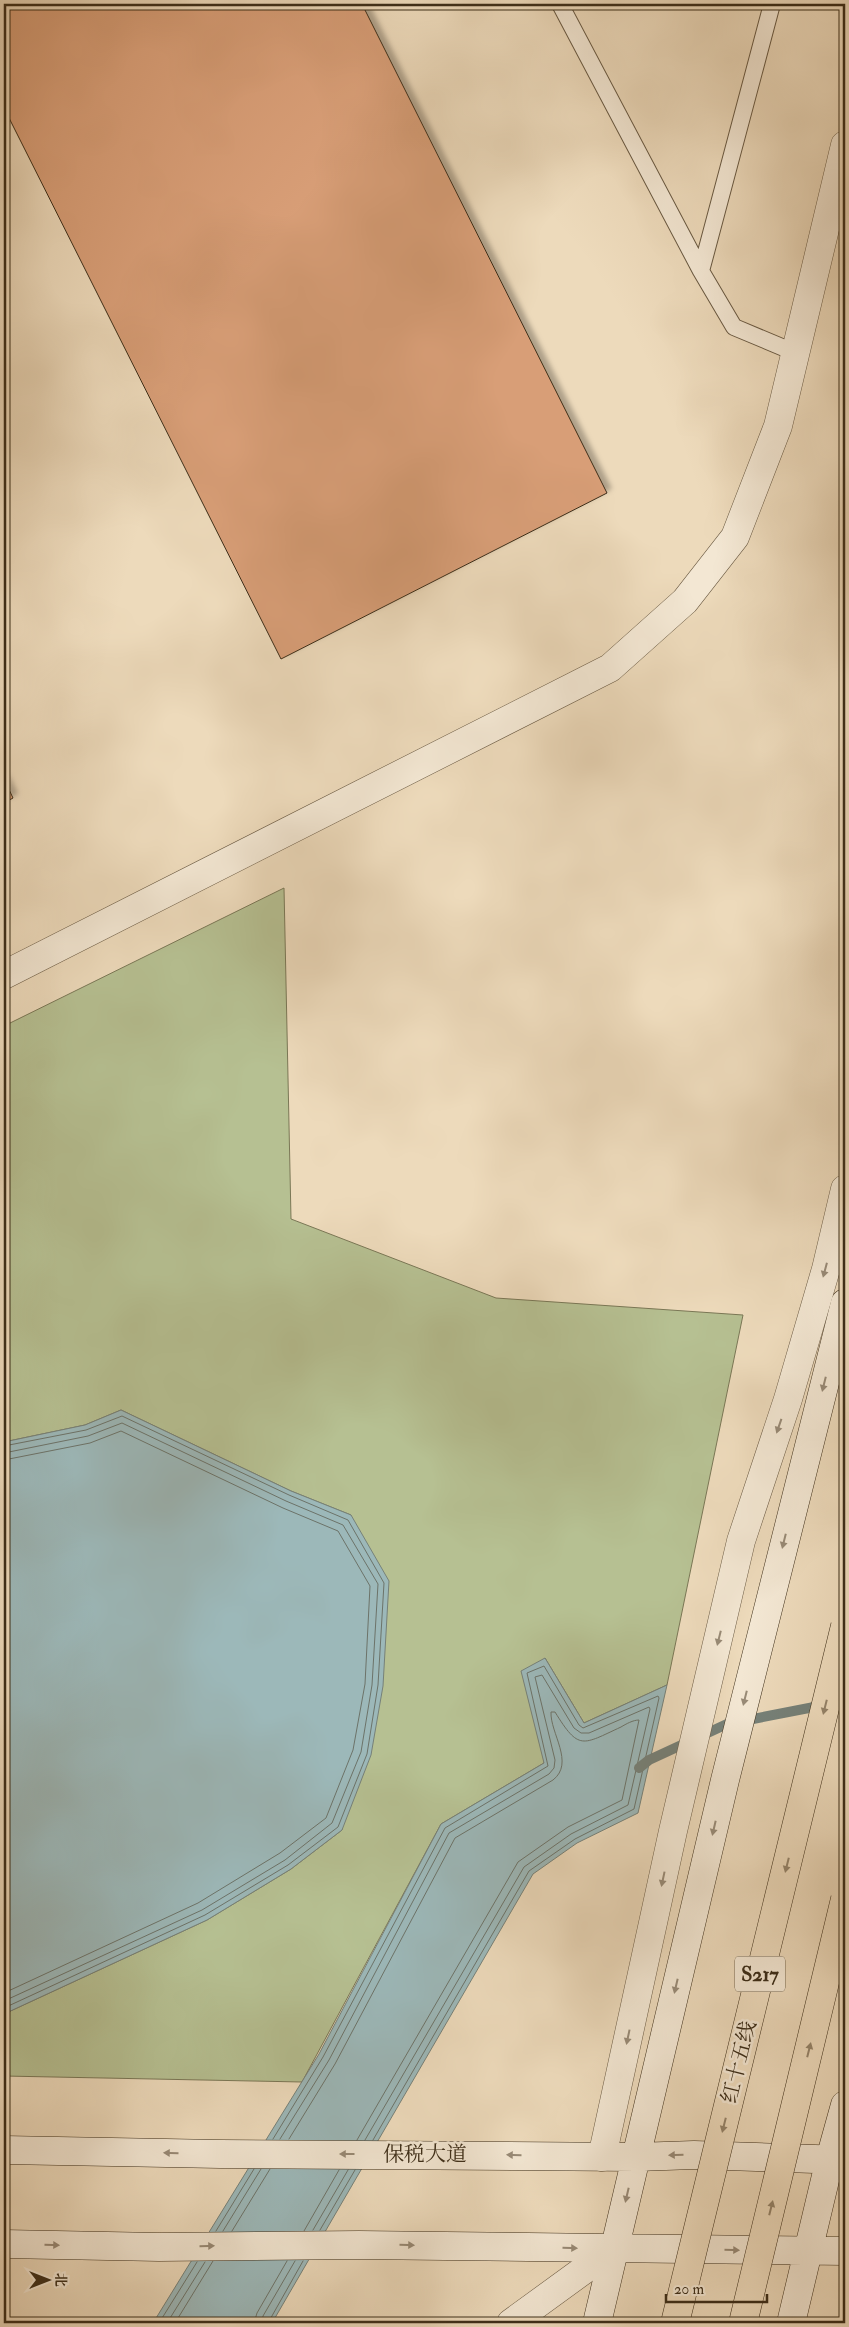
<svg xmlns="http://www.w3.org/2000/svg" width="849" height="2327" font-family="'IM FELL Double Pica','Noto Serif SC',serif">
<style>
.green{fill:#b6c092;stroke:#7a7756}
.water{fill:#9cb8b9;stroke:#768179}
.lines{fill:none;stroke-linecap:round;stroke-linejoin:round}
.shore{stroke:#6c7369;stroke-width:1}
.stream{stroke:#768179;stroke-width:10}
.building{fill:#d89e77;stroke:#3d2e19;filter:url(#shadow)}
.service-casing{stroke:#695942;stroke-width:18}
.minor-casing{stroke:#695942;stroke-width:29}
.secondary-casing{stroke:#3d2e19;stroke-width:29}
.service{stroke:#f3e7d3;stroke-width:16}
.minor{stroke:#f3e7d3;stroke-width:28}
.secondary{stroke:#f3e7d3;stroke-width:28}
.primary-bridge-casing{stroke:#3d2e19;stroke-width:29;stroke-linecap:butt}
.primary-bridge{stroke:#eddabb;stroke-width:28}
.oneway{fill:#988a76}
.oneway2{fill:#95846a}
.labels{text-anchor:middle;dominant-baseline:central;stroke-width:5;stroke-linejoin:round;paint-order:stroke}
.shield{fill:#f3e7d3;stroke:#746651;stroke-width:1}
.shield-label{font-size:20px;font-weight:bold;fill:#3d2e19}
.street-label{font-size:21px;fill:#3d2e19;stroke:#f3e7d3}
</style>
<defs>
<filter id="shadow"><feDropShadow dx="4.5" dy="-4.5" stdDeviation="2.5" flood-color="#0004"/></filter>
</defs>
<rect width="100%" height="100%" fill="#eddabb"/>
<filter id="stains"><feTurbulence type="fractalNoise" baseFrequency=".004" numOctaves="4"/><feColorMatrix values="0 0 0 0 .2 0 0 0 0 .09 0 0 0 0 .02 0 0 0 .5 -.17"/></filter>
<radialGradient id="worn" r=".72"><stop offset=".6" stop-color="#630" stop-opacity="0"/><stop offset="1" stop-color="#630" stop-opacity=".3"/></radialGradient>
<path class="green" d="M284,888l7,331 205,79 247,17 -76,370 -83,38 -39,-65 -1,105 -103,61 -139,258 -298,-6v-62l203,-94 84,-51 51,-39 9,-315 -60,-24 -170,-81 -36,15 -81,17v-416z"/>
<path class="water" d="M121,1410l170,81 60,24 38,66 -6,105 -12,69 -29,75 -51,39 -84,51 -203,94v-572l81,-17z
M545,1658l39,65 83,-38 -29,128 -61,30 -44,31 -261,449h-119l166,-269 122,-230 103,-61 -23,-92z"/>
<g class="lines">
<path class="shore" d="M4,1446l82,-16 36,-14 167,79 59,25 36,63 -6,102 -11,69 -29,73 -50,38 -83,50 -201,93
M4,1453l84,-17 34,-13 164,78 57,24 35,59 -6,101 -11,67 -29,71 -47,37 -83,50 -198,91
M4,1460l86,-17 31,-12 162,77 55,23 32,55 -5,98 -12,66 -27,68 -46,35 -82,50 -194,90
M273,2139l50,-82 122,-229 103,-62 -21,-93 17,-7 35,59 4,3 75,-32 1,2 -25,111 -59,30 -46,32 -156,269
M280,2139l49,-79 120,-227 100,-59 5,-6 1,-8 -20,-83 7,-2 32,53 7,5h8l60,-26 1,2 -22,96 -57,29 -47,33 -159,273
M289,2139l46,-75 120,-226 98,-58c22,-17 -3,-47 -2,-68h4c24,39 27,33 66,15 5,-3 12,-7 18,-7l-17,80 -54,27 -50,35 -161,278
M313,2230l35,-60
M320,2230l35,-60
M216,2231l38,-62
M223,2231l38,-62
M232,2231l38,-62
M304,2231l35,-61
M159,2323l38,-61
M167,2323l38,-61
M175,2323l38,-62
M254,2323l3,-10 30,-52
M262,2323l1,-7 32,-55
M268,2323l35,-62"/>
<path class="stream" d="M639,1768l10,-8 78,-36 118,-23"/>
</g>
<path class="building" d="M4,4h358l245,489 -326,166 -277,-551z
M4,779l9,19 -9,5z"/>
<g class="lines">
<defs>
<path id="service" d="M560,4l141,267 71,-267
M701,271l33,56 62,26"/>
<path id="minor" d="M4,975l606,-307 75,-67 50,-64 43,-111 67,-281
M602,2157l71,-326 68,-290 47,-142 38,-130 19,-80
M511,2323l103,-75"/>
<path id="secondary" d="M4,2150l216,4 416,3 58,-2 151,5
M4,2244l155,3 200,-2 486,6
M597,2323l128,-543 120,-477
M791,2323l39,-164 15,-54"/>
</defs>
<use href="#service" class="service-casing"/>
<use href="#minor" class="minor-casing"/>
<use href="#secondary" class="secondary-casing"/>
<use href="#service" class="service"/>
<use href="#minor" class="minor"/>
<use href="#secondary" class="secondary"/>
<defs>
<path id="primary-bridge" d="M675,2323l170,-697
M743,2323l102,-424"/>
</defs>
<use href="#primary-bridge" class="primary-bridge-casing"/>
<use href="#primary-bridge" class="primary-bridge"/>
</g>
<defs><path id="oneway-solid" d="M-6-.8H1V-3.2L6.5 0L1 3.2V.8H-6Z" transform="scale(1.25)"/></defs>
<g class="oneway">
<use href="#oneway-solid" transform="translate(825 1270) rotate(105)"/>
<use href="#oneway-solid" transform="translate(824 1384) rotate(104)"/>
<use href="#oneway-solid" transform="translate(779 1426) rotate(109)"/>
<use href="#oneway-solid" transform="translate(784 1541) rotate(104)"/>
<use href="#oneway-solid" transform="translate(719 1638) rotate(104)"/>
<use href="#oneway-solid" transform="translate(745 1698) rotate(104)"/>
<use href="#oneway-solid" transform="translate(714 1828) rotate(103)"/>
<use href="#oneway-solid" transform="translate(663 1879) rotate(102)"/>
<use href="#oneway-solid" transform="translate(676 1986) rotate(103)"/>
<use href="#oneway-solid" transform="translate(628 2037) rotate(102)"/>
<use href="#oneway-solid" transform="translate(171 2153) rotate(-179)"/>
<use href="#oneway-solid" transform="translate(347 2154) rotate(180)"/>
<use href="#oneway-solid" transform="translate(514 2155) rotate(-179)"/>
<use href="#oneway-solid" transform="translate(676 2155) rotate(178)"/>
<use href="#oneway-solid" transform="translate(627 2195) rotate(103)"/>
<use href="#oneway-solid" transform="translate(52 2245) rotate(1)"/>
<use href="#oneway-solid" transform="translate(407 2245) rotate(1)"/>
<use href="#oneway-solid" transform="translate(207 2246) rotate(-1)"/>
<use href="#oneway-solid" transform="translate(570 2248) rotate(1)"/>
<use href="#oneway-solid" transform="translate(732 2250) rotate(1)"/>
</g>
<g class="oneway2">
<use href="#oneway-solid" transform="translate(825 1707) rotate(104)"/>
<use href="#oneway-solid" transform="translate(787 1865) rotate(104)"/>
<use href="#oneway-solid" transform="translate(809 2050) rotate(-76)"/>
<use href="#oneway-solid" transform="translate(724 2125) rotate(104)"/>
<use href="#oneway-solid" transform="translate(771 2208) rotate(-76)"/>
</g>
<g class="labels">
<rect class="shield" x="735" y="1956.5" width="50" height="35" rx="4"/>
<g class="shield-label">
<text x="760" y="1974">S217</text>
</g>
<g class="street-label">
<text transform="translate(739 2062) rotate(-76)">红十五线</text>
<text x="425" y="2154">保税大道</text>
</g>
</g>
<rect width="849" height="2327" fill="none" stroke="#eddabb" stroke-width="20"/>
<rect x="5" y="5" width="839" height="2317" fill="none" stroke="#3d2e19" stroke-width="2.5"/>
<rect x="10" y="10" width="829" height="2307" fill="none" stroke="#3d2e19"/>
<g transform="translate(48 2280) rotate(90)" stroke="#f3e7d3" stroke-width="4" paint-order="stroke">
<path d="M0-4L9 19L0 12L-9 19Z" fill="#3d2e19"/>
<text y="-8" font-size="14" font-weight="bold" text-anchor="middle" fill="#3d2e19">北</text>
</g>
<path d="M666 2294v8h101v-8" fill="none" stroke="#3d2e19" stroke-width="2.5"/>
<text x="674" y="2294" font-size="15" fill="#3d2e19" stroke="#f3e7d3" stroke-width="4" paint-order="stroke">20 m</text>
<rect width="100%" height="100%" filter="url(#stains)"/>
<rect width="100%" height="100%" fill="url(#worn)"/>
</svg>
